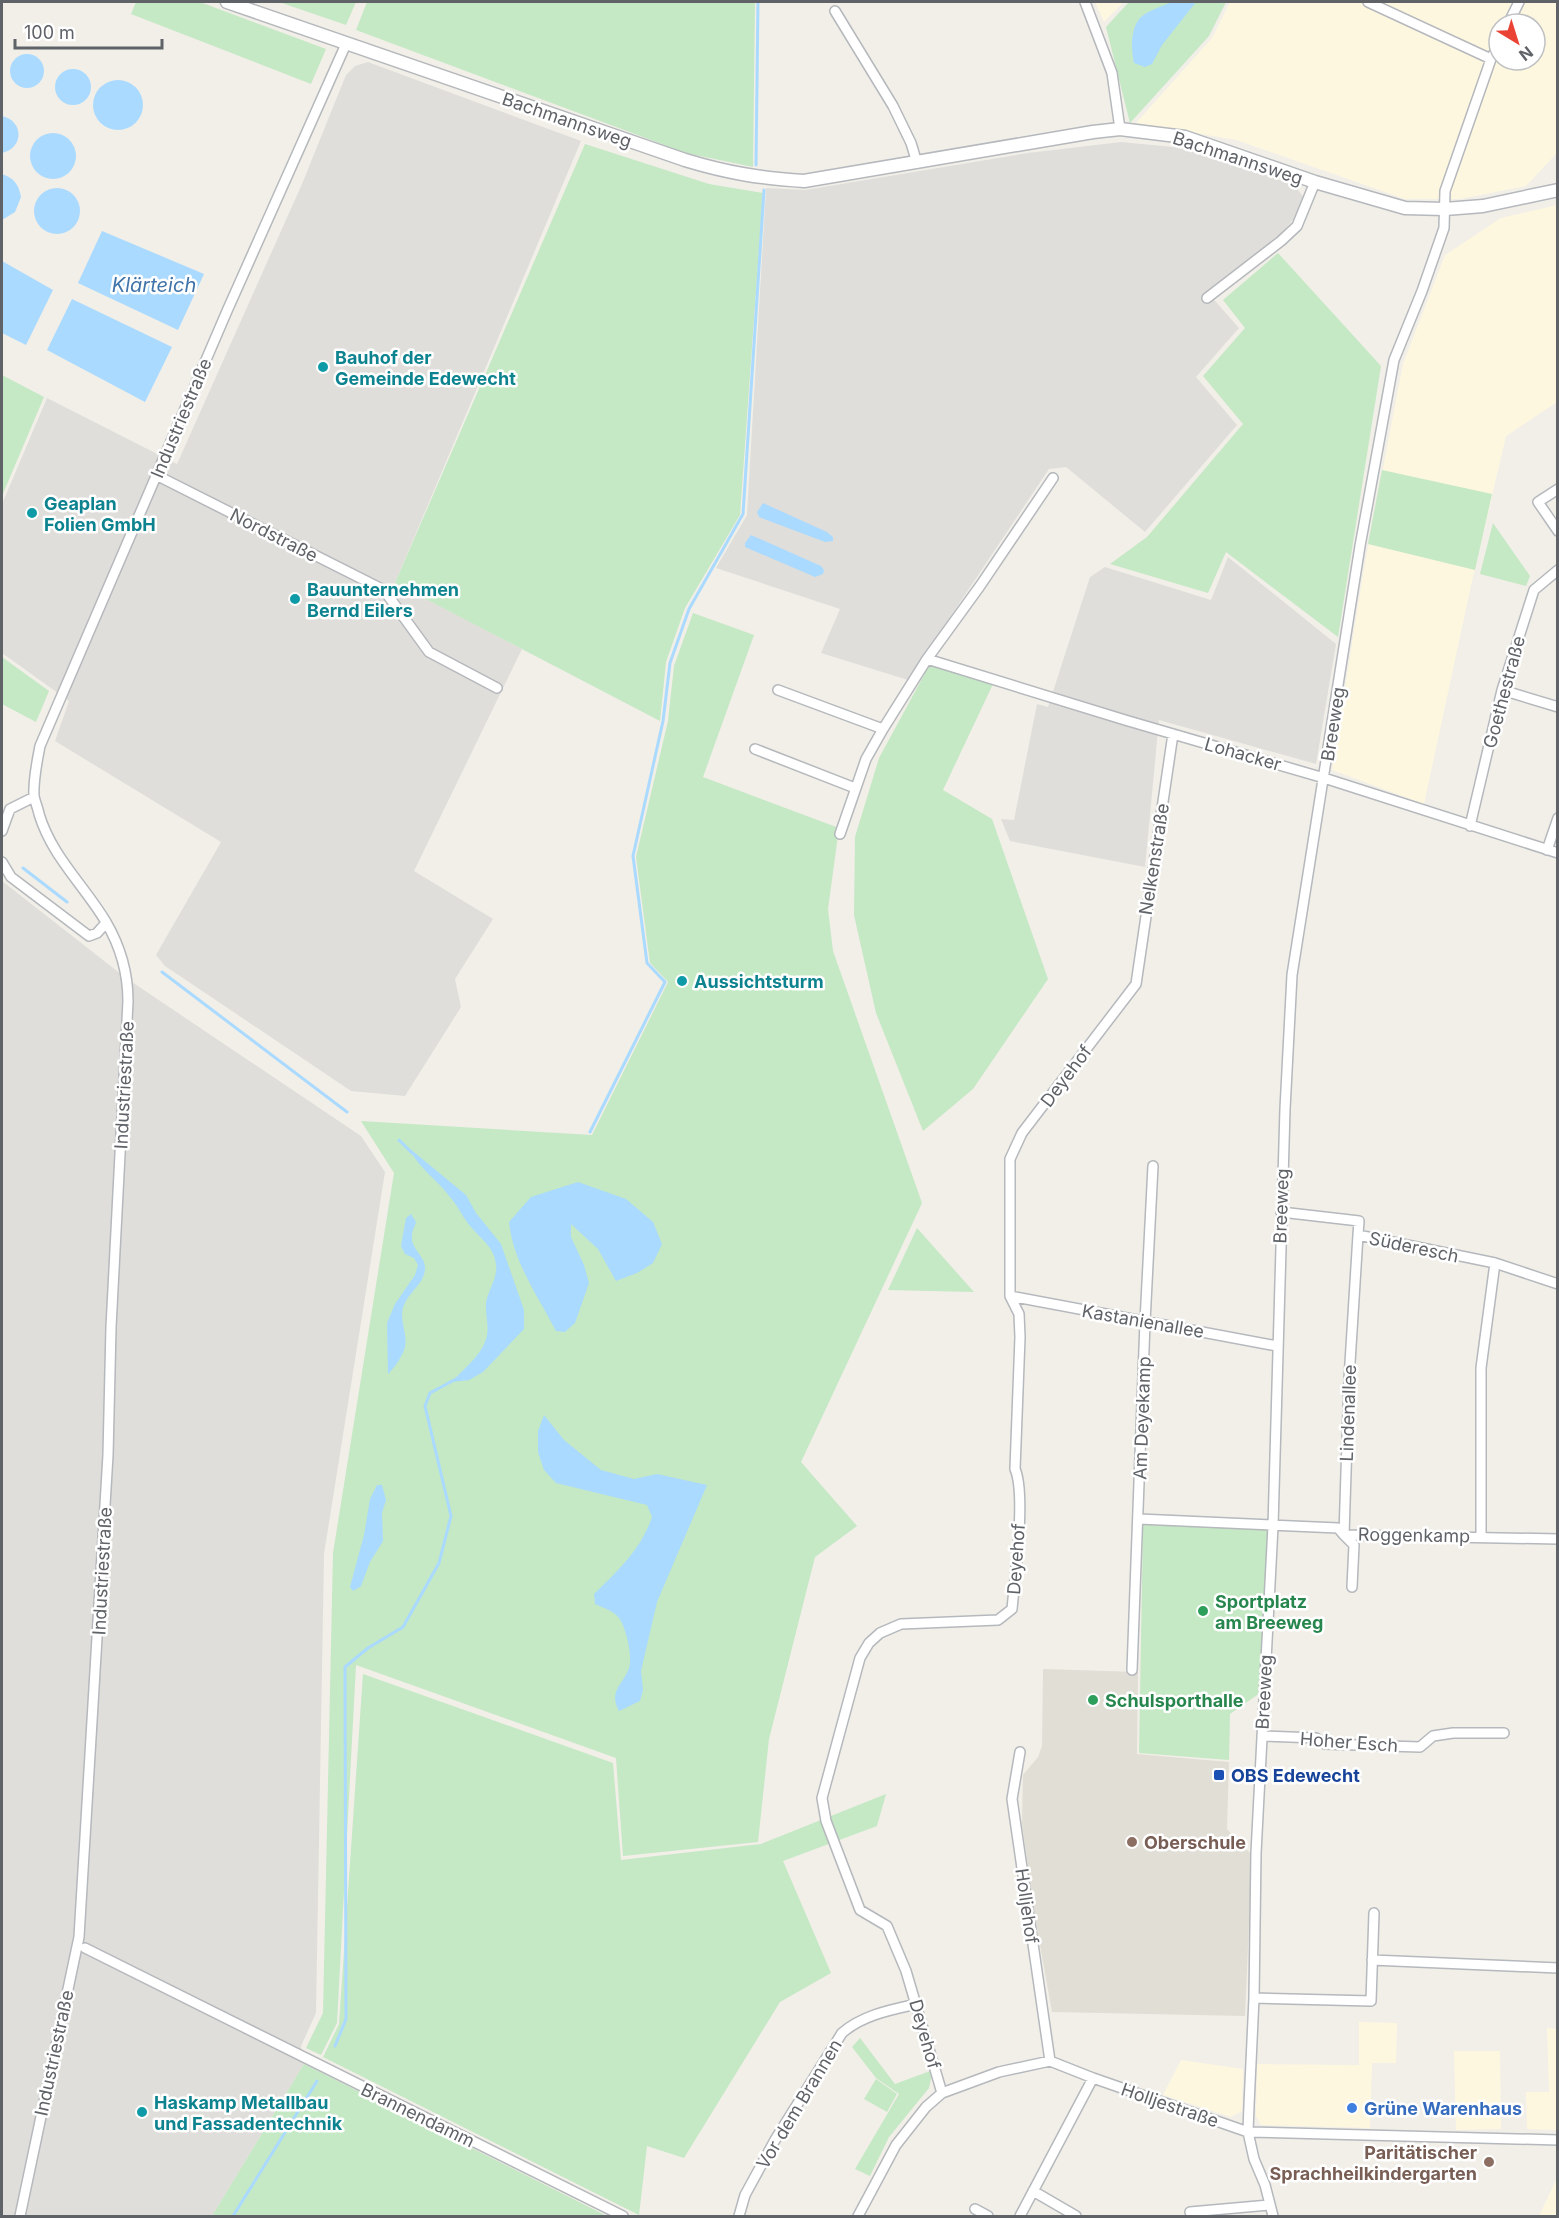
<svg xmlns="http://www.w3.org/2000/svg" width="1559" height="2218" font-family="Inter,sans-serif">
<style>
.commercial{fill:#fef7e0;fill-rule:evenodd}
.industrial{fill:#e0deda}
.education{fill:#e1ded6}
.green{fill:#c5e8c5}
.water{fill:#aadaff}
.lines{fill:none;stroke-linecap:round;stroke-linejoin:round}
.stream{stroke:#aadaff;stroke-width:3}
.minor-casing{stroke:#b5b8bc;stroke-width:12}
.tertiary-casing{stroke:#b5b8bc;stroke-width:15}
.minor{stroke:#fff;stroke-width:9}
.tertiary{stroke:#fff;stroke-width:12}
.culture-dot{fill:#0f9aa8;stroke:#fff;stroke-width:2}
.leisure-dot{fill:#2e9e5b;stroke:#fff;stroke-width:2}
.transit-dot{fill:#1a4fb4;stroke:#fff;stroke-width:2}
.education-dot{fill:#8d6e63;stroke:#fff;stroke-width:2}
.shop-dot{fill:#3f7fe0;stroke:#fff;stroke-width:2}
.labels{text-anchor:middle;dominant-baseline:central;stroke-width:5;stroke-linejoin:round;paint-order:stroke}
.street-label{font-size:18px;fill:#5f6368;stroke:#fff}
.culture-label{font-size:18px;font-weight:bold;fill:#0d838f;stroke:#fff;text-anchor:start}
.leisure-label{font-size:18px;font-weight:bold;fill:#27864d;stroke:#fff;text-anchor:start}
.transit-label{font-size:18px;font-weight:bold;fill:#164399;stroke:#fff;text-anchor:start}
.education-label{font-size:18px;font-weight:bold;fill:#785e54;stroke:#fff;text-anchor:start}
.shop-label{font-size:18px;font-weight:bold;fill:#366cbe;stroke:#fff;text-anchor:start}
.water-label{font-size:20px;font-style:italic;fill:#4174aa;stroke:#fff}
</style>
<rect width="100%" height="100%" fill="#f1efe8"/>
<path class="commercial" d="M1095,2h29l-20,20z
M1230,2h327v151l-31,33 -66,13h-55l-169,-59 -100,-17 76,-85zM1499,24h36v36h-36z
M1557,205v197l-51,34 -34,145 -48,223 -92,-34 32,-202 39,-204 42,-109 56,-37z
M1359,2022l38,1 -1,40h-24l-2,65 -109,-3 -5,-9 1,-52 102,1z
M1547,2028l10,1v101l-30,-1 -1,-37h23z
M1454,2051h46l1,78 -45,1z
M1181,2060l62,9 -1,42 -11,6 -68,-22z
M1557,2178v38h-18z"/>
<path class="industrial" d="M368,62l213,79 -186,442 127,66 -108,222 79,48 -38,60 6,28 -56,89 -54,-5 -186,-125 -9,-11 65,-113 -166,-101 14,-40 -67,-48v-149l45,-106 130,66 125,-280 44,-109 9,-9z
M1121,142l52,5 53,12 69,27 9,12 -6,16 -22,25 -67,55 30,34 -43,49 41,48 -92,107 -79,-65 -17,2 -141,211 -87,-27 19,-44 -124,-41 31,-53 19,-327 39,2 223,-37z
M1228,557l108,87 -20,120 -157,-44 -14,147 -135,-26 -9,-22 13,1 23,-116 11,3 42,-130 15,-10 106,33z
M2,881l124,97 235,158 24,36 -61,382 -8,459 -15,33 3,18 -92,152h-210z"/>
<path class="education" d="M1043,1669l95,3 -1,82 92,8 -2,67 25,26 -7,161 -193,-4 -17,-95 -13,-93 1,-49 15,-18 4,-11z"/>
<path class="green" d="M136,2h64l126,47 -15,35 -180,-70z
M279,2h77l-10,23z
M367,2h388l-2,165 -67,-14 -330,-123z
M1129,2h97l-17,34 -79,87 -24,-96z
M585,144l124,40 54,9 -23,322 -55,93 -19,54 -6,59 -265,-138z
M1278,253l103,113 -43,271 -112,-85 -18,41 -98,-29 37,-27 96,-113 -40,-48 42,-48 -22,-28z
M2,375l42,22 -42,99z
M1382,470l110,24 -17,76 -107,-26z
M1493,523l37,53 -4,10 -46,-12z
M693,613l61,22 -51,142 136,51 -11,81 5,42 89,252 -121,259 56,64 -42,31 -46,182 -11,103 -135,14 -7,-98 -260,-93 -19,358 -16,32 -15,-7 17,-35 10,-460 61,-380 -33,-52 231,14 76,-153 -18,-19 -14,-106 32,-136 6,-55z
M2,657l47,34 -13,31 -34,-18z
M930,664l63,20 -50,106 49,29 56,160 -75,110 -50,42 -47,-118 -22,-98 1,-78 24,-79z
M917,1228l57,64 -86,-2z
M1143,1525l125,4 -8,164 -30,21 -1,46 -90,-7z
M363,1674l250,89 8,97 140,-16 125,-50 -9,32 -94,35 48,112 -51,29 -96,156 -37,-12 -8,69 -316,-158 16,-33z
M860,2038l35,46 38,-14 -4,18 -40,49 -19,39 -15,-7 44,-75 -23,-16 -24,-31z
M304,2064l303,152h-395z
M876,2079l21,15 -10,18 -23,-13z"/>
<path class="water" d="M1172,2h24l-34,43 -10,19 -7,3 -11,-4c-3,-14 -4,-35 7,-46 8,-7 22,-11 31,-15z
M10 71a17 17 0 1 1 34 0a17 17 0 1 1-34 0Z
M55 87a18 18 0 1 1 36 0a18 18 0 1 1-36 0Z
M93 105a25 25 0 1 1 50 0a25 25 0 1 1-50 0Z
M2,116c22,5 22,32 0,37z
M30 156a23 23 0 1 1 46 0a23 23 0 1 1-46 0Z
M2,174c12,4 17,11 19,23l-6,15 -13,8z
M34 211a23 23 0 1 1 46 0a23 23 0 1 1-46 0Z
M102,231l102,43 -26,56 -100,-47z
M2,261l51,29 -27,55 -24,-12z
M72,299l100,48 -27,55 -98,-52z
M763,503l64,29 6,5v4l-8,1 -66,-25 -2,-5z
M751,535l70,31 3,4 -1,4 -8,3 -70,-30v-4z
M409,1148l57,47 10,18 25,31 23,66v19l-41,43 -14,8 -17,2c13,-15 31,-27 35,-47 2,-10 -2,-21 -1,-32 2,-13 12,-25 10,-39 -2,-17 -15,-25 -25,-37 -8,-9 -13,-21 -21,-30 -13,-18 -31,-28 -41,-49z
M578,1182l48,17 27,23 9,22 -9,19 -16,10 -21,8 -18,-32 -27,-25v13l13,28 5,18 -14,40 -10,9 -9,-1c-18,-35 -43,-69 -47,-109l22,-25z
M411,1214l5,8c-1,4 -4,9 -4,13 -2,14 14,21 13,34 -1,15 -16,23 -21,36 -6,13 4,28 1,42 -3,10 -10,20 -17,27l-1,-51 8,-19 20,-29 3,-10 -4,-7 -9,-4 -4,-8 5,-28z
M544,1415l20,25 37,30 33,9 23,-5 50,11 -50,117 -16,69 2,19 -3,11 -21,10c-11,-20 4,-26 10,-43 4,-11 -3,-41 -10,-50 -5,-7 -15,-10 -24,-14l-1,-10c23,-22 48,-46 58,-77l-5,-12 -91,-22 -12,-13 -6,-18v-21z
M377,1485h5l4,15 -4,13 1,28 -13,21 -9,24 -8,5 -3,-4 14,-52 6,-36z"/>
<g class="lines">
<path class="stream" d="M756,165l2,-163
M23,868l44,34
M162,972l185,140
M590,1132l75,-150 -18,-19 -14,-107 30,-135 7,-58 19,-54 54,-95 21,-324
M399,1140l13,13
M335,2046l11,-27 -1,-352 23,-19 35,-21 36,-64 12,-47 -26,-110 5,-13 26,-14
M233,2216l84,-135"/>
<defs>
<path id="minor" d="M1085,2l27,71 8,56
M1368,2l123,57
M835,11l58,95 18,37 6,20
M1508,24l11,-22
M1207,298l74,-57 16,-15 18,-44
M156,475l228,115 45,62 68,36
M1558,489l-20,13 20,29
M927,659l198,61 199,58 234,75
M778,690l105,39
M1502,690l56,17
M755,749l100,39
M1470,826l32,-136 32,-100 24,-20
M2,831l8,-22 24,-12
M840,834l26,-75 17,-30 44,-70 53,-73 73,-108
M1547,850l11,-32
M2,862l9,15 78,59 8,-3 9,-10
M1281,1212l78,9 -1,14 137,28 63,21
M1010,1296l267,50
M1139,1519l199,9 6,7 214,4
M1481,1536v-168l14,-105
M1352,1587l2,-42 -10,-10 5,-156 9,-144
M1132,1670l13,-348 8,-156
M1262,1736l54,2 9,6 95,3 13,-11 20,-3h51
M1020,1752l-8,47 38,262
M85,1948l538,268
M1372,1960l186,8
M1254,1998l117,3 3,-88
M942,2093l-36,-122 -19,-45 -27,-16 -34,-89 -4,-23 38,-140 9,-15 11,-10 21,-9 97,-4 14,-11c3,-32 14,-115 3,-140l5,-132 -1,-23 -9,-18v-137l12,-26 114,-149 37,-250
M1033,2191l43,25
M975,2209l13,7
M1190,2212l79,-7
M20,2216l59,-279 29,-482 3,-128 17,-326c0,-27 -8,-55 -22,-79 -22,-37 -54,-65 -67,-108 -1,-6 -4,-12 -5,-18 -1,-16 3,-34 6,-50l187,-435 119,-267
M739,2216l6,-21 30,-55 67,-107c21,-18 48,-23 75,-29
M858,2216l38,-71 30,-38 16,-14 57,-21 51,-11 43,17 155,54 310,8
M1020,2216l73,-138
M1273,2216l-8,-31 -11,-26 -6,-27 1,-27 5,-107 2,-145 17,-327 12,-417 7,-134 68,-429 34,-186 28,-69 22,-63 1,-37 46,-132 8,-16"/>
<path id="tertiary" d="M227,2l458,158c43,13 74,18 119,21l289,-49 27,-3 65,8 130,45 90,26 40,1 38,-3 75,-16"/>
</defs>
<use href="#minor" class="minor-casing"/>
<use href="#tertiary" class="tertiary-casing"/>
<use href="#minor" class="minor"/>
<use href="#tertiary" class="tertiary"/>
</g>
<g class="culture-dot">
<circle cx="323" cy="367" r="6"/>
<circle cx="32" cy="513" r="6"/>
<circle cx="295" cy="599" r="6"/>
<circle cx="682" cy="981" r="6"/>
<circle cx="142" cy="2112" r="6"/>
</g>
<g class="leisure-dot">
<circle cx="1203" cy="1611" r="6"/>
<circle cx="1093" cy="1700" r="6"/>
</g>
<rect class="transit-dot" x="1213" y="1769" width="12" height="12" rx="3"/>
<g class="education-dot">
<circle cx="1132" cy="1842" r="6"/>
<circle cx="1489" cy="2162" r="6"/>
</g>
<circle class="shop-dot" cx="1352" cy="2108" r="6"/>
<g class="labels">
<g class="street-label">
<text transform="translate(567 120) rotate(19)">Bachmannsweg</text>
<text transform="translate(1238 158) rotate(18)">Bachmannsweg</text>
<text transform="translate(181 418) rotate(-67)">Industriestraße</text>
<text transform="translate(274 535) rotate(27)">Nordstraße</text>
<text transform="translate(1504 692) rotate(-75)">Goethestraße</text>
<text transform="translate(1333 724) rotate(-81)">Breeweg</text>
<text transform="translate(1243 754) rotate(16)">Lohacker</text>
<text transform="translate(1154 859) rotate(-81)">Nelkenstraße</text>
<text transform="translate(1066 1076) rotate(-53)">Deyehof</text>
<text transform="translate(124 1085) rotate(-87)">Industriestraße</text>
<text transform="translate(1281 1206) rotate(-88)">Breeweg</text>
<text transform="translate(1414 1247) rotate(12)">Süderesch</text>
<text transform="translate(1143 1321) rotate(10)">Kastanienallee</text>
<text transform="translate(1348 1413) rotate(-88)">Lindenallee</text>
<text transform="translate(1142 1418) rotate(-88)">Am Deyekamp</text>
<text transform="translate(1414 1535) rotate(1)">Roggenkamp</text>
<text transform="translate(1016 1559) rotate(-86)">Deyehof</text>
<text transform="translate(102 1571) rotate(-87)">Industriestraße</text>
<text transform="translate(1264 1692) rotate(-87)">Breeweg</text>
<text transform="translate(1349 1742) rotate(4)">Hoher Esch</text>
<text transform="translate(1027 1906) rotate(82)">Holljehof</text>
<text transform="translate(925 2034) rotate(74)">Deyehof</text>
<text transform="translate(54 2053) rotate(-78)">Industriestraße</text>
<text transform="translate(799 2104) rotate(-59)">Vor dem Brannen</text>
<text transform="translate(1170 2105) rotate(19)">Holljestraße</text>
<text transform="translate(418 2115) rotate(26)">Brannendamm</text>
</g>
<g class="culture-label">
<text x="335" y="357">Bauhof der<tspan x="335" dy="21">Gemeinde Edewecht</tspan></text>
<text x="44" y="503">Geaplan<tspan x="44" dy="21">Folien GmbH</tspan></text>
<text x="307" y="589">Bauunternehmen<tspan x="307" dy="21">Bernd Eilers</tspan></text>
<text x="694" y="981">Aussichtsturm</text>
<text x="154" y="2102">Haskamp Metallbau<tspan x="154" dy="21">und Fassadentechnik</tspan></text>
</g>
<g class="leisure-label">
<text x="1215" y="1601">Sportplatz<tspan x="1215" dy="21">am Breeweg</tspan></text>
<text x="1105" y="1700">Schulsporthalle</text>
</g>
<g class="transit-label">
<text x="1231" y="1775">OBS Edewecht</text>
</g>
<g class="education-label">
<text x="1144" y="1842">Oberschule</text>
<text x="1477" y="2152" text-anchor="end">Paritätischer<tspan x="1477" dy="21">Sprachheilkindergarten</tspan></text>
</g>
<g class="shop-label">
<text x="1364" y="2108">Grüne Warenhaus</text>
</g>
<g class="water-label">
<text x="154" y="285">Klärteich</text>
</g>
</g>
<rect width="1559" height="2218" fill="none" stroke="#5f6368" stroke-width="6"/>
<g transform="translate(1517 42) rotate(142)"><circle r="28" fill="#ffffff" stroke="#bfc1c3" stroke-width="1.5"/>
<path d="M0-4.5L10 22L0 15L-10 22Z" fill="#ea4335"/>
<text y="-9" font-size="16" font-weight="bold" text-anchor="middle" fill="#5f6368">N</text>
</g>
<path d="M15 39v9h147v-9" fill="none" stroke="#5f6368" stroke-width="3"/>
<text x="24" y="39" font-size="18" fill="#5f6368" stroke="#ffffff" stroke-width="4.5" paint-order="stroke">100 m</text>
</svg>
